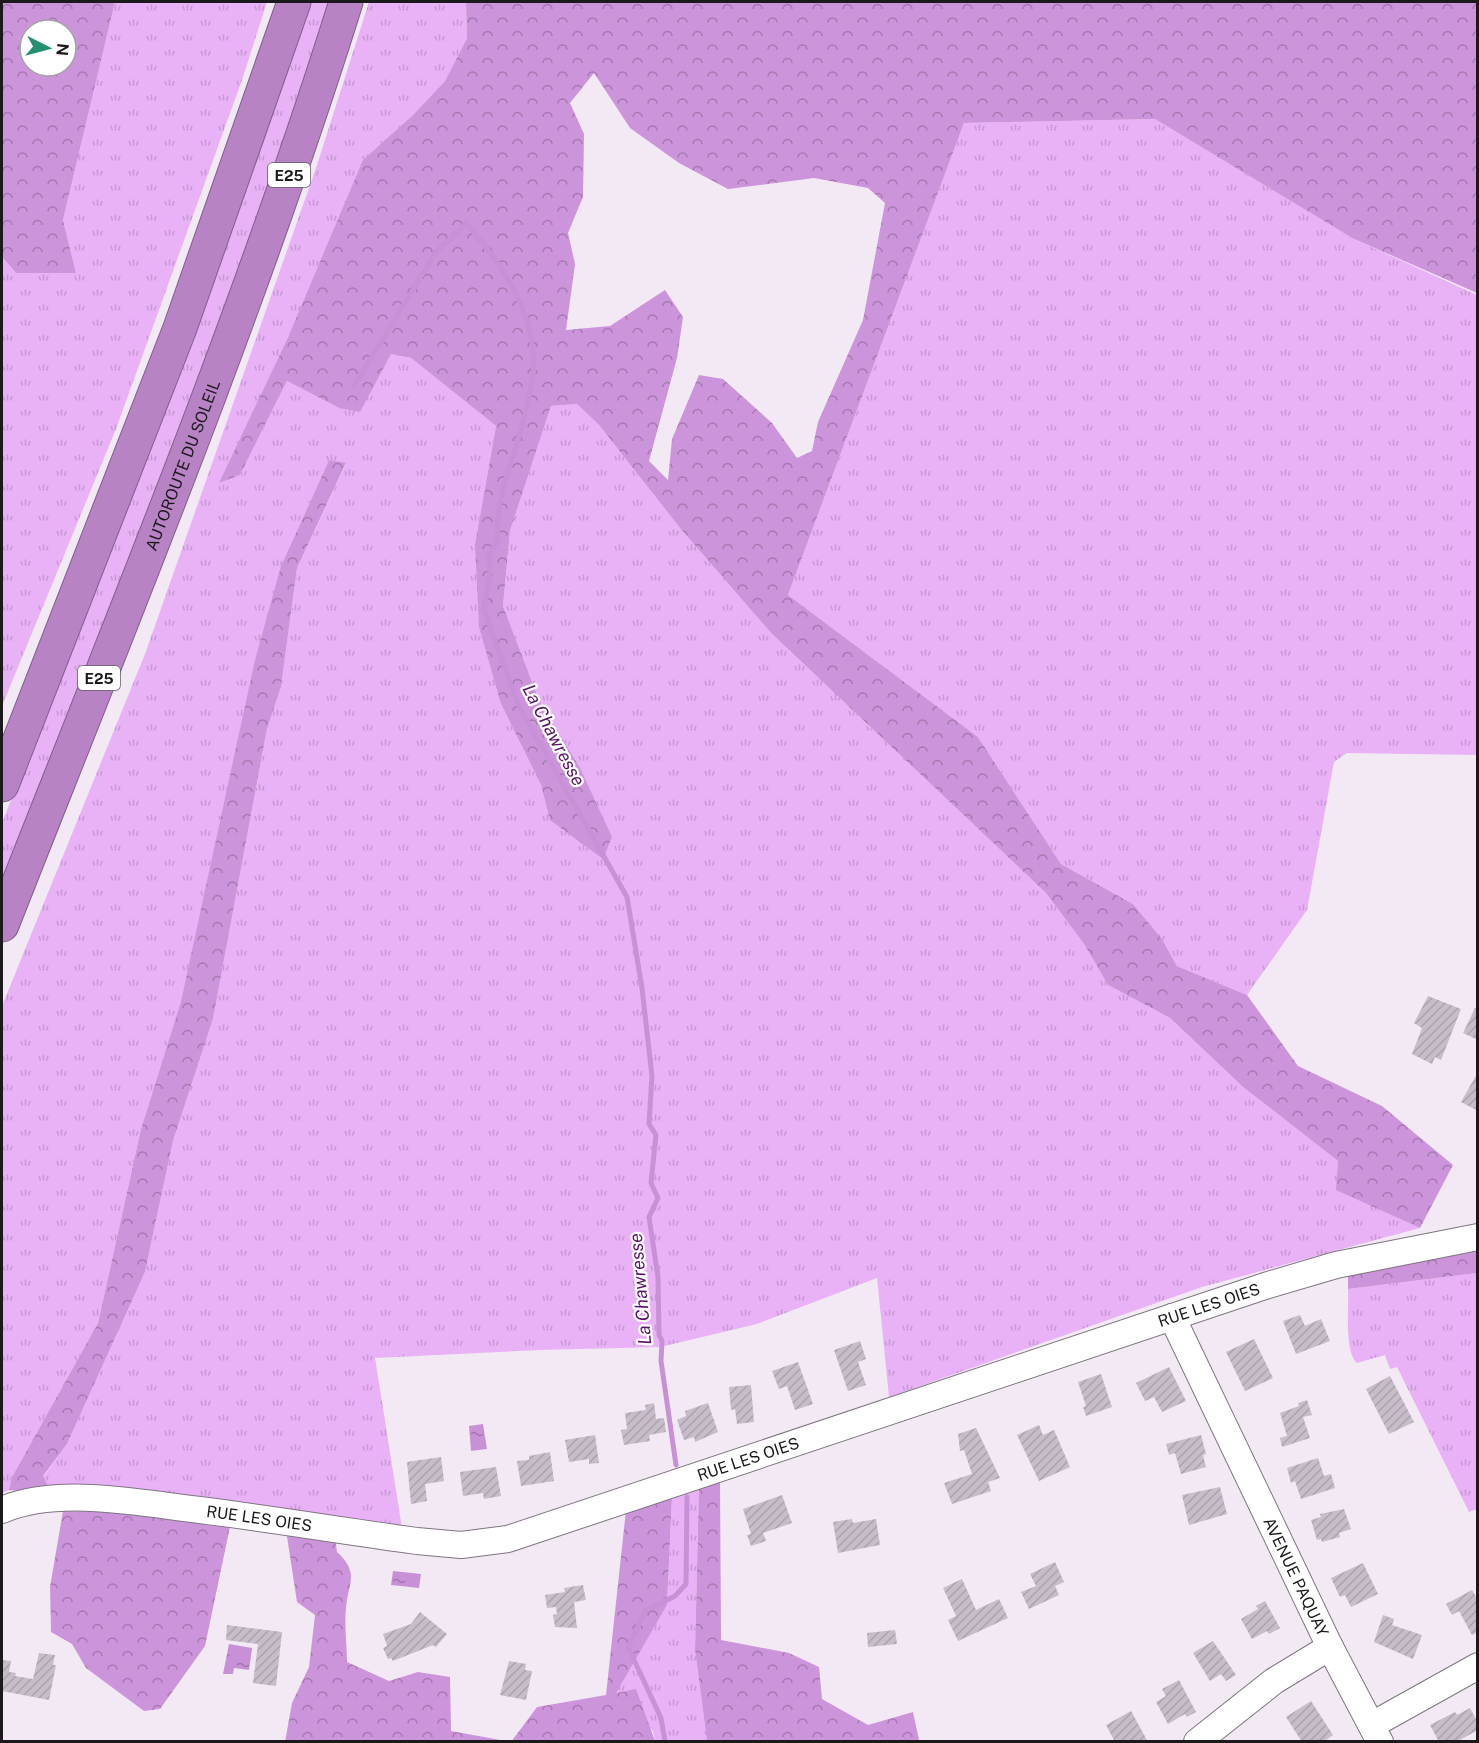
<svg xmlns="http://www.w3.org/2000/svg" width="1479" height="1743" font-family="'Public Sans',sans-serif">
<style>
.grass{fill:url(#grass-tufts)}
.forest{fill:url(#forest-crowns);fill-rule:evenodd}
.water{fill:url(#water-ripples)}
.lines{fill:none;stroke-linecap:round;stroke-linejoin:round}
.stream{stroke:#c890d6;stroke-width:5}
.building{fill:url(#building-hatch)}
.minor-casing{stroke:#7e7580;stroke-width:28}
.highway-casing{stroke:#815e8a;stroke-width:35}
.minor{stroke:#fff;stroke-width:26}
.highway{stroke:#b783c5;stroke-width:33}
.labels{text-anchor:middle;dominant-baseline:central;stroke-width:4.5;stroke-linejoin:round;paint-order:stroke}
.shield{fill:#fff;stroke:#605e61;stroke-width:1.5}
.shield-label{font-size:15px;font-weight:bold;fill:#1c191d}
.street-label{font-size:16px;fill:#1c191d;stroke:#fff}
.water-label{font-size:18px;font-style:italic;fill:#591368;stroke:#fff}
</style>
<defs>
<pattern id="grass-tufts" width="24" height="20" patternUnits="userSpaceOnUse" patternTransform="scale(1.5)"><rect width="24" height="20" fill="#e9b2f6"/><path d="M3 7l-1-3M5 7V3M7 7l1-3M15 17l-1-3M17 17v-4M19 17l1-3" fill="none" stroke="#c798d2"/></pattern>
<pattern id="forest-crowns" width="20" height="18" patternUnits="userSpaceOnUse" patternTransform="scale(1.5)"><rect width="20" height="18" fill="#cc94da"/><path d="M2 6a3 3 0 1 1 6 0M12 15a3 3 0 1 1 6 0" fill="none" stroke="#a578b0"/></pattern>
<pattern id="water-ripples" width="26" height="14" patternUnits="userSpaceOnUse" patternTransform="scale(1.5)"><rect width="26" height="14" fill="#c890d6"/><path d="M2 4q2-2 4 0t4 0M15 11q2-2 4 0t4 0" fill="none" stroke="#a275ad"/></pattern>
<pattern id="building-hatch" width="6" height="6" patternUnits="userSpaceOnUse" patternTransform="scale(1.5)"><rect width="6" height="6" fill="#c6bdc9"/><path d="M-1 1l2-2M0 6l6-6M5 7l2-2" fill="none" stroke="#aaa2ac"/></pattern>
</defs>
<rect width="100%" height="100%" fill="#f3e9f5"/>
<path class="grass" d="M115,2h152l-25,78 -126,349 -114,277v-449l14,16h60l-13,-53z
M308,2h26l-57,173 -275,722v-74l41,-104z
M369,2h97l1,36 -22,43 -33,35 -123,219 -69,147 20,-7 47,-94 52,27 52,-54 20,4 85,68 -21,118 26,160 40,81 9,34 29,-53 -40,-66 -36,-94 7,-75 41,-125 26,-2 22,21 81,103 91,105 275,260 38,51 24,41 62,33 73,69 95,74 -1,29 83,38 -218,59 -313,110 -12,-119 -120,46 -97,23 -121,3 -164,8 27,170 -349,-33 -10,-18 24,-33 78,-172 28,-131 40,-122 54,-290 14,-42 16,-119 49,-104 -17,-4 -48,106 -100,435 -40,128 -43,194 -86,154 -3,13 -7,3v-487l143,-352 171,-486z
M1155,119l197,119 125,57v460l-130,-2 -13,9 -27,148 -60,85 -70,-29 -15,-27 -29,-35 -72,-40 -83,-127 -190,-142 176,-472z
M1477,1273v236l-8,3 -72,-145 -7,2 -5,-14 -28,8c-13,-11 -8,-58 -9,-74z
M699,1484l-4,166 12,91h-52l-2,-10 -38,-38 52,-88 5,-108z"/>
<path class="forest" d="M2,2h113l-52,218 13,53h-60l-14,-16zM30,30h36v36h-36z
M466,2h1011v291l-125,-55 -197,-119 -191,4 -176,472 190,142 83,127 72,40 29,35 15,27 70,29 51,71 84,40 71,59 -33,63 -84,-38 2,-29 -95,-74 -73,-69 -62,-33 -24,-41 -38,-51 -275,-260 -91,-105 -81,-103 -22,-21 -26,2 -41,125 -7,75 36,94 40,66 33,71 -9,22 -53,-39 -9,-35 -40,-81 -22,-77 -4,-83 21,-118 -85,-68 -20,-4 -31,58 -21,-4 -52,-27 -47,94 -21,8 70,-148 74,-175 49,-44 33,-35 22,-43zM594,73l36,55 49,35 49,26 86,-11 54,10 17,15 -22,117 -45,102 -6,29 -15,7 -25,-35 -49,-44 -24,-4 -27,64 -4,41 -19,-19 28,-103 6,-41 -18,-27 -55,36 -44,4 9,-66 -7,-31 15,-36 1,-63 -14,-31z
M329,460l17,3 -49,105 -16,119 -14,42 -54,290 -40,122 -28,131 -78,172 -24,32 10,19 -44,-5 3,-13 86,-154 43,-194 40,-128 74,-341 26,-94z
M1477,1249v24l-129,16v-17z
M720,1479l1,161 68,13 30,14 3,32 46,26 45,-13 6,28 -212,1 -12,-91 4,-166z
M672,1497l-5,108 -51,88 20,-4 19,52 -144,1 26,-35 69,-12 20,-185z
M63,1511l83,1 85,10 -26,124 -45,63 -16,2 -58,-43 -14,-24 -21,-12 -1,-45z
M286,1530l49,7 2,15c23,21 11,31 9,56 -2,18 1,36 1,54l42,19 29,-9 32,5 1,54 55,10 -221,1 7,-39 17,-36 6,-52 -18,-13z"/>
<path class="water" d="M483,1424l4,25 -16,2 -2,-25z
M393,1571l28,3 -2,14 -28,-3z
M229,1644l23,4 -3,22 -15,-2 -1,6h-10z"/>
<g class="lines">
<path class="stream" d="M354,386l82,-134 30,-28c34,36 67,87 68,138 0,18 -11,63 -17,81 -9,30 -23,66 -19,98l-9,13 1,18 -6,38 35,97 108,190 15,91 10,88 -3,48 7,11 -5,48 7,15 -9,19 9,60 1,58 3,6 -1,20 15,104
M665,1742l-4,-24 -33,-71 17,-36 30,-15 11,-12 1,-87"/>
</g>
<path class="building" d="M1428,996l33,13 -20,51 -6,-3 -3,7 -20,-10 10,-26 -8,-5z
M1475,1008l3,1v31l-15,-7z
M1478,1072v39l-17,-9z
M1300,1315l5,11 16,-7 9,22 -34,13 -13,-33z
M1254,1339l19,39 -28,13 -19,-39z
M860,1341l6,18 -8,3 8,23 -18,6 -14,-41z
M798,1362l15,42 -18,6 -8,-24 -8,3 -7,-18z
M1169,1367l17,34 -24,11 -8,-15 -9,4 -9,-18z
M1101,1374l11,33 -26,9 -3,-9 3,-1 -8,-24z
M1390,1376l24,46 -25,12 -23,-45z
M751,1385l3,37 -17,2 -2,-15 -4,1 -2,-23z
M1307,1400l5,15 -9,2 7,21 -28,9 -2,-9 7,-2 -7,-23 19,-7 -1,-3z
M654,1403l2,16 8,-1 2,14 -17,3 1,6 -26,4 -3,-15 6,-1 -2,-16 21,-3 -1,-5z
M708,1403l10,29 -23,10 -1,-5 -10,3 -7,-20 9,-4 -1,-5z
M1039,1425l4,10 11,-5 16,37 -31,14 -22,-46z
M976,1428l24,50 -12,4 3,9 -39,13 -8,-21 28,-9 -8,-24 -4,1 -2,-17z
M595,1435l4,28 -10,1v-5l-20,3 -4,-22z
M1201,1435l5,19 -3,1 3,12 -25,7 -6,-21 -6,2 -3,-11z
M550,1452l4,29 -33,5 -4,-25 12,-1v-4z
M441,1457l3,24 -19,3 2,17 -16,3 -4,-42z
M1318,1458l6,18 7,-2 4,14 -34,11 -6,-18 -4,2 -4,-15z
M496,1467l5,29 -17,3 -1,-6 -20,3 -3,-24z
M1220,1487l7,27 -38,11 -7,-30z
M782,1495l10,28 -29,10 3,8 -15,5 -4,-11 4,-1 -8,-25z
M1344,1509l7,20 -12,4 1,4 -18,5 -1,-3 -4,1 -6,-20 10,-3 -1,-3z
M852,1519l1,4 23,-4 4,26 -42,8 -5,-31z
M1055,1562l9,20 -9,4 4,9 -30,14 -8,-17 15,-6 -6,-12z
M1363,1563l15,31 -27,13 -6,-12 -5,2 -9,-19z
M962,1579l14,31 23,-11 9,19 -50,23 -10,-21 8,-4 -13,-28z
M583,1585l3,15 -12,2 3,26 -22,-1 -2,-12 4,-1 -1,-7 -9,1 -2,-13 20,-3 -1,-4z
M1472,1590l6,10v32l-6,3 -13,-24 -7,4 -6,-11z
M1265,1601l15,27 -11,6 -2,-3 -15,8 -11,-20 17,-10 -2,-3z
M420,1612l27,22 -11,13 -3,-2 -40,16 -2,-3 -3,1 -5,-11 4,-2 -4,-12 28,-10z
M1383,1615l11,4 -2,6 30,10 -9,24 -39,-17z
M227,1625l55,7 -6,54 -23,-3 5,-39 -32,-4z
M895,1630l2,14 -29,3 -1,-14z
M1213,1641l23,34 -10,6 -5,-7 -11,7 -17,-28z
M39,1653l16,2 -2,10h3l-7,35 -47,-9v-31l9,1 -2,11 7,1 -1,3 18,3z
M509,1661l17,3 -1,6 7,1 -6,29 -26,-5z
M1179,1680l17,32 -9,5 -2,-3 -17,10 -12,-22 10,-6 -4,-7z
M1311,1701l22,34 -10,7h-21l-16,-25z
M1470,1708l8,15v7l-22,12h-17l-9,-17 25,-13 2,3z
M1131,1711l17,31h-33l-9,-17z"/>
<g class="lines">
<defs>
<g id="minor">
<path id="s1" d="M1172,1317l158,330 50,95"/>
<path id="s2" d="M2,1510c56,-24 139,-7 198,0 72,9 144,21 217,31l44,4 47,-6 757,-253 71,-21 142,-28"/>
<path d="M1372,1725l106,-59"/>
<path d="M1197,1742l77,-61 56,-34"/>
</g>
<g id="highway">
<path d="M2,785l178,-457 114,-326"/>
<path id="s3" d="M2,925c120,-305 246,-610 344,-923"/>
</g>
</defs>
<use href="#minor" class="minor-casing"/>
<use href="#highway" class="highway-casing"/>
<use href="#minor" class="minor"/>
<use href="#highway" class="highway"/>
</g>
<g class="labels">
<g class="shield">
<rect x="268" y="163" width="42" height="24" rx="4.5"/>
<rect x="78" y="666" width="42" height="24" rx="4.5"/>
</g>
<g class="shield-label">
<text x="289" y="175">E25</text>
<text x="99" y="678">E25</text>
</g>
<g class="street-label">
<text stroke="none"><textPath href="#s3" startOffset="494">AUTOROUTE DU SOLEIL</textPath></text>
<text stroke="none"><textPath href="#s2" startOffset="1250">RUE LES OIES</textPath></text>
<text stroke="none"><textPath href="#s2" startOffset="764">RUE LES OIES</textPath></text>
<text stroke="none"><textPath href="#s2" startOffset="260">RUE LES OIES</textPath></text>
<text stroke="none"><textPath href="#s1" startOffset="288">AVENUE PAQUAY</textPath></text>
</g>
<g class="water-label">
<text transform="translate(554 735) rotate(62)">La Chawresse</text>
<text transform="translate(640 1289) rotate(-95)">La Chawresse</text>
</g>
</g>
<rect width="1479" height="1743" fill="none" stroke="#1c191d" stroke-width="6"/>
<g transform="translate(48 48) rotate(96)"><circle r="28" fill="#ffffff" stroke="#a4a3a5" stroke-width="1.5"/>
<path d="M0-4.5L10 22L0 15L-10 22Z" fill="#219172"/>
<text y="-9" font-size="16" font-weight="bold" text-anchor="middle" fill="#1c191d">N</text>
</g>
</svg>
